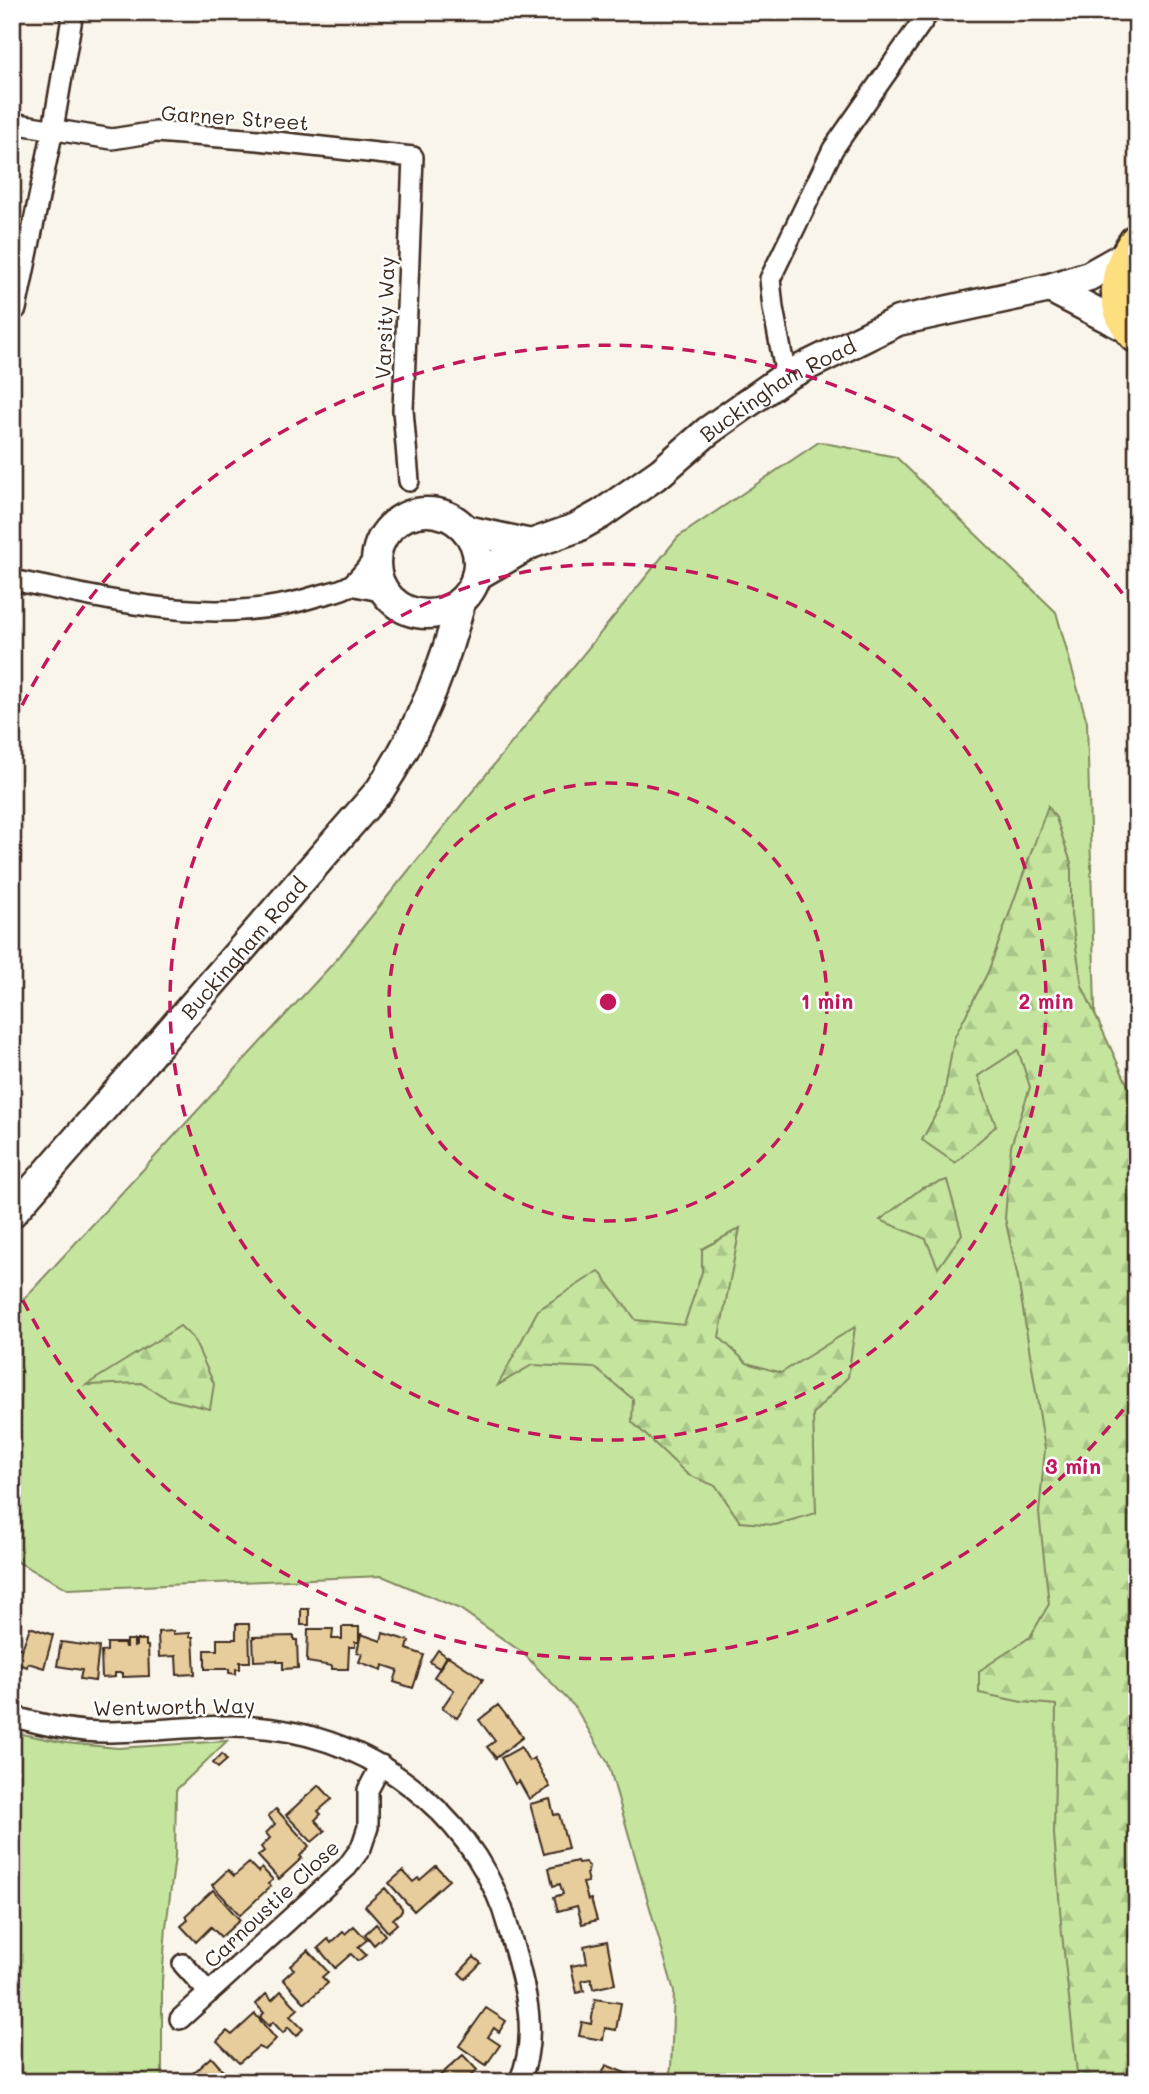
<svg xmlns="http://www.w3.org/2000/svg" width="1149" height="2094" font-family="Mali,sans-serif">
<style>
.green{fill:#c5e59e;stroke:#80885e;stroke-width:2}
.forest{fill:url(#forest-firs);stroke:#80885e;stroke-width:2}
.building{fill:#e7cc9c;stroke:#3b2a1e;stroke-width:2}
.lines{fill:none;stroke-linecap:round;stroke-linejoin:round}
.street-casing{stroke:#3b2a1e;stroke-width:24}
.secondary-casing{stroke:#3b2a1e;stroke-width:33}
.highway-casing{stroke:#3b2a1e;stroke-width:40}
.street{stroke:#fff;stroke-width:19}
.secondary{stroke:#fff;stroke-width:28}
.highway{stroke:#fedf80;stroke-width:35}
.ring{fill:none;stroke:#c2185b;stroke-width:3.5;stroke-dasharray:12 9}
.labels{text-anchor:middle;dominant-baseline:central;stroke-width:5;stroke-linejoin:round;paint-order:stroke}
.street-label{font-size:21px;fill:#3b2a1e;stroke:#fff}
.centre{fill:#c2185b;stroke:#fff;stroke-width:3.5}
.ring-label{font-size:21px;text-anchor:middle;font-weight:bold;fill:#c2185b;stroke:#fff;stroke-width:5;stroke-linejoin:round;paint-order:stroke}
</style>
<defs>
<pattern id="forest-firs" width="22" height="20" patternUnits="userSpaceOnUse" patternTransform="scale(1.75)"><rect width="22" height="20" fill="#c5e59e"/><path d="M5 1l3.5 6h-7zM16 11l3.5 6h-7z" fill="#aac588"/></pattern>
</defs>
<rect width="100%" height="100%" fill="#faf5eb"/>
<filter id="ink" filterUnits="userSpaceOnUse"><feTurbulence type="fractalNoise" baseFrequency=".0143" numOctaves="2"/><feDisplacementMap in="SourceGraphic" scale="14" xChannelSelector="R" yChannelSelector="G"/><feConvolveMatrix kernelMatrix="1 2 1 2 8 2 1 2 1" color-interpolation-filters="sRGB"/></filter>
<g filter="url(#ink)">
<path class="green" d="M819,442l77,15 160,155 31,110 38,1360h-459l5,-14 3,-77 -66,-228 -33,-56 -52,-54 -63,-44 -78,-33 -314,13 -56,-30v-247l325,-353 341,-422z
M12,1732l54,11 52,5 109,-7 -51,49 -1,67 -9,70 -4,54v101h-150z"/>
<path class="forest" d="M1048,806l8,12 15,45v52l11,71 55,119v462l-10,57 10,172v286h-59l-16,-148 -8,-100 2,-129 -34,-3 -43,-9v-22l51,-34 19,-33 -10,-91 6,-64 -27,-171 -13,-60 6,-72 19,-59 -12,-37 -40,26 18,50 -41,37 -33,-23 21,-39 11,-63 34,-66z
M947,1180l15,54 -24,34 -12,-29 -46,-19 42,-32z
M740,1228l-21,109 28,26 34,10 74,-46 -7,50 -35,37 3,99 -41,12 -35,-3 -24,-36 -28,-11 -56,-53 1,-23 -38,-31 -63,-3 -34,20 40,-75 61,-39 37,49 48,5 18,-53v-23z
M180,1326l13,12 21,46 -4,25 -42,-10 -27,-16 -55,2z"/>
<path class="building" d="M301,1609h8v16h-8z
M236,1624h13l1,38h-10v7h-4v5l-7,-1v-4h-24v-19h12v-11h19z
M30,1627l23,8 -9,33 -16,-5 -1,4 -15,-5v-17l10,4z
M342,1627h17v15h-4v5h-6l-1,22h-16v-3l-25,-4 1,-33h25l-1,10h10z
M173,1631v3l17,-1v4h3l2,37 -18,1 -1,-19 -17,1 -1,-25z
M383,1633l26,8 -2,8 17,6 -11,33 -19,-6 4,-12 -15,-5 -1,5 -23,-8 3,-8 -5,-2 4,-18 20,7z
M294,1636v4h3l1,28 -15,1v-7h-6v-2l-23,1 -1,-24z
M126,1640h8v7l2,-1v-6h10v6h2l1,30 -26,1v-4h-8v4l-13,1 -1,-26 6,-1v-8h17l1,4h1z
M61,1642l38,5 -4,34 -15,-2 2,-9 -25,-4z
M438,1650l8,6 -7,12 -9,-6z
M448,1656l35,23 -26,39 -15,-10 12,-18 -20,-13z
M498,1705l25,32 -27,21 -9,-11 8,-6 -16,-21z
M521,1747l8,14 5,-3 16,29 -21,12 -10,-18 -4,3 -14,-26z
M222,1754l5,6 -9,8 -5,-5z
M319,1785l13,14 -14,12 3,3 -6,6 10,11 -13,11 -26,-27z
M550,1799l4,16 5,-1 9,34 -24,6 -14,-50z
M276,1809l33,37 -9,10 2,2 -23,21 -21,-23 6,-5 -3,-4 9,-9 -4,-5 9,-9 -7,-8z
M577,1861l1,2 7,-1 4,4 -1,6 -2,2 2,8 -5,1 5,17 3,-1 6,21 -15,4 -5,-18 -19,5 -4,-14 9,-3 -3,-10 -7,2 -4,-18z
M249,1863l9,9 4,-4 11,12 -5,4 3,2 -31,29 -28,-30 16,-15 6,6z
M436,1866l13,14 -35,31 -25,-28 14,-12 10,11 5,-4 2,2z
M385,1888l17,20v3l-9,8 4,5 -9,8 -23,-26z
M213,1890l27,30 -19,17 -10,-10 -15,15 -15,-16 7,-6 -3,-4z
M376,1924l9,11 -11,10 -9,-11z
M354,1926l13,14 -9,7 8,8 -8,6 -7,-7 -16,14 -17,-20 10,-9 3,4 12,-11 2,2z
M607,1941l8,43 -22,5 -2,-10 -9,2 2,10 -7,2 -6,-27 16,-3 -3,-17z
M308,1950l20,22 -6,5 6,6 -23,20 -22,-24 11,-10 -4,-3z
M474,1957l7,6 -16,16 -6,-6z
M281,1991l17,18 -8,7 13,13 -7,7 -8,-9 -5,6 -10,-11 -4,4 -9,-9 4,-4 -8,-9 10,-10 6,6z
M595,1999l26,4 -5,27 -11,-2 -2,12 -24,-4 3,-14 9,2z
M486,2008l20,13 -7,11 -5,-4 -6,9 12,8 -14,20 -27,-19z
M255,2014l21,25 -11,11 -7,-3 -19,16 -22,-22 10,-10 5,4z
M463,2055l14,15 -13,12h-28l-1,-2z
M211,2057l17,19 -7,6h-38z
M606,2065l24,10 2,7h-58l4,-9 13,6 2,-3 7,3z"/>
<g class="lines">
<defs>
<path id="street" d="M12,123l100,16 44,-7 102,8 155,17 -10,253 6,71
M12,309h4l37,-180 20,-117
M786,376l-13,-68 -3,-29 63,-130 96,-137
M12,580c100,20 204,49 305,16 10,-3 26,-5 35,-12 9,-7 17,-19 24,-28
M351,585l34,7
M12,1716c30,9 63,16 94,16 42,0 85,-6 127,-6 74,1 138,24 193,73 38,33 69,79 82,128 14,50 34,104 11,155
M183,1964l26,29
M180,2019l167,-152 14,-19 7,-21v-37l13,-25"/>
<g id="secondary">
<path d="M1050,288l83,43"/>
<circle cx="427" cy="563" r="51"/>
<path d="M466,530l65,14"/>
<path id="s1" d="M476,576l55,-32 45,-16 25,-14 60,-42 47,-41 78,-55 112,-55 152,-33 39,-12 39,-22"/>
<path id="s2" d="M12,1213l368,-423c38,-58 64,-121 81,-189"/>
</g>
<path id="highway" d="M1137,242c-21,28 -26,66 0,93"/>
</defs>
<use href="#street" class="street-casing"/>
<use href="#secondary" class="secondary-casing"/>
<use href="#highway" class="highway-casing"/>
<use href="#street" class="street"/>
<use href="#secondary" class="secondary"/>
<use href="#highway" class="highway"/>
</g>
</g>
<g class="ring">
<circle cx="608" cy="1002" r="219"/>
<circle cx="608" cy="1002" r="438"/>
<path d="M1136 1393A657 657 0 0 1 13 1280M13 724A657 657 0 0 1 1136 611"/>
</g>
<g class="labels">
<g class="street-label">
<text transform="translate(235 117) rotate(4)">Garner Street</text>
<text transform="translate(384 318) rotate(-88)">Varsity Way</text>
<text stroke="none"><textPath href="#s1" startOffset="357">Buckingham Road</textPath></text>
<text stroke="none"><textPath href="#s2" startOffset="352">Buckingham Road</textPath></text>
<text transform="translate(174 1706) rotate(-1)">Wentworth Way</text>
<text transform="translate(271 1903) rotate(-43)">Carnoustie Close</text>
</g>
</g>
<circle cx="608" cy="1002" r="10" class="centre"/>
<g class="ring-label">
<text x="827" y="1009">1 min</text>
<text x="1046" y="1009">2 min</text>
<text x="1073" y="1474">3 min</text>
</g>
<rect width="1149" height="2094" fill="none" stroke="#fff" stroke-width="42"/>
<rect x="21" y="21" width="1107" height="2052" fill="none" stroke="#3b2a1e" stroke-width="2.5" filter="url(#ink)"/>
</svg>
